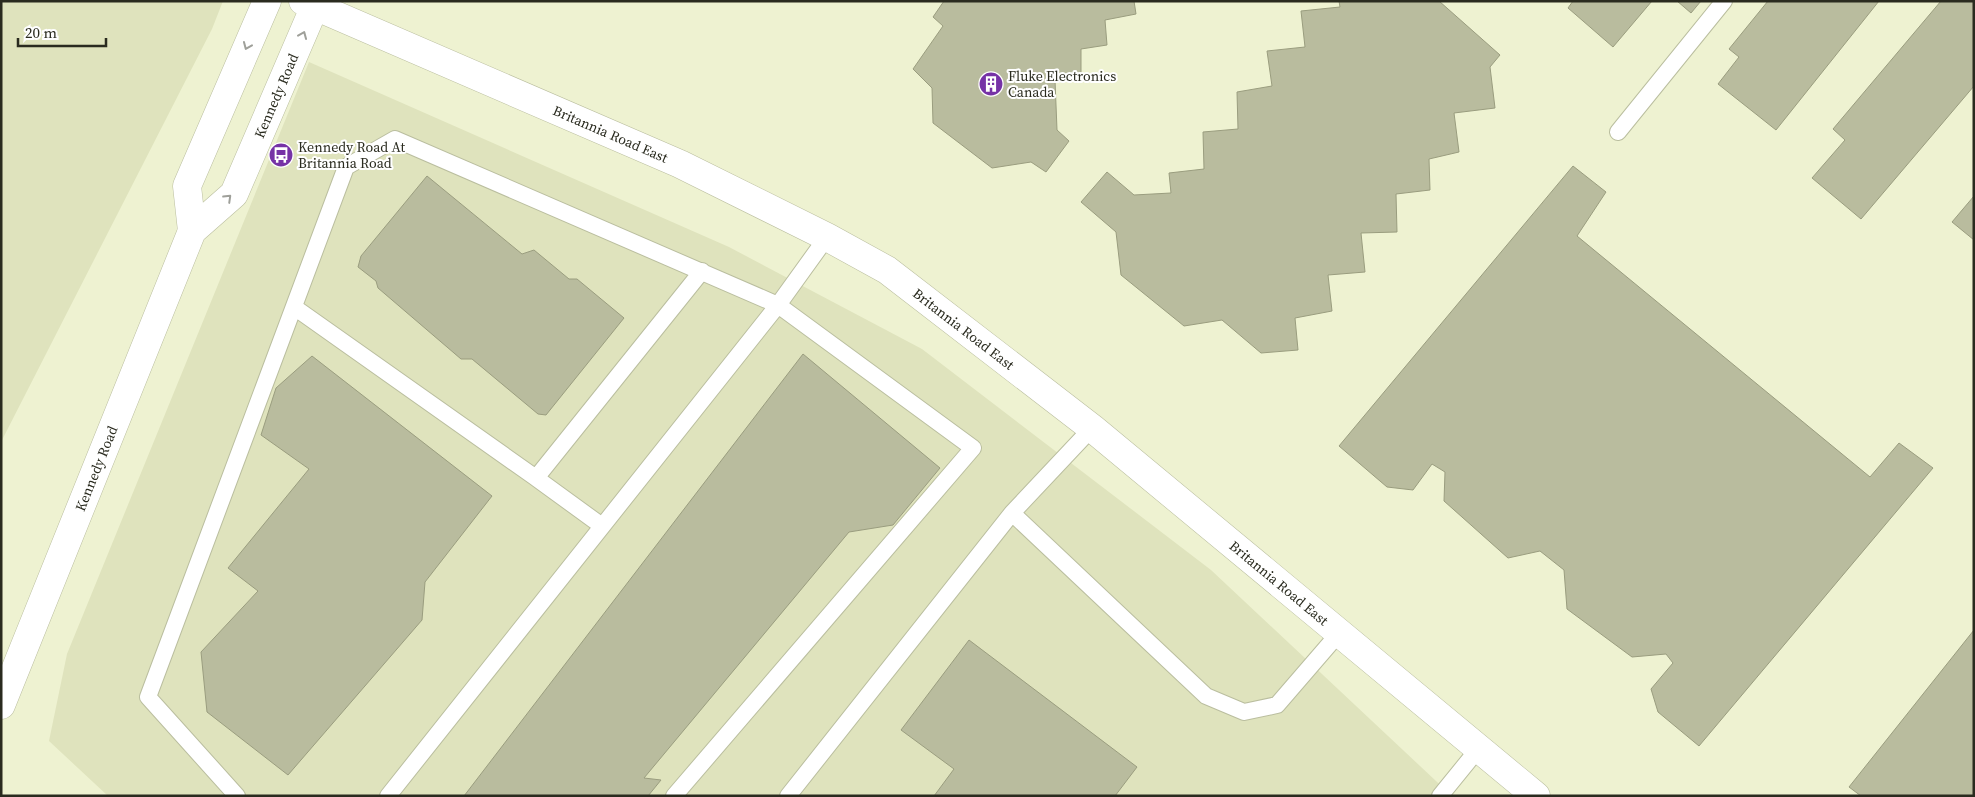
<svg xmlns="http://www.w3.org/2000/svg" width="1975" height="797" font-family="'Source Serif 4',serif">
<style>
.built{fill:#dfe3bd}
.building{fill:#b9bc9e;stroke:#9a9d7f}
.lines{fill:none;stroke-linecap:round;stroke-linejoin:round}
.lane-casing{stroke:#babe9f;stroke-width:18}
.secondary-casing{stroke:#babe9f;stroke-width:29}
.lane{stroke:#fff;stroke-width:16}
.secondary{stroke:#fff;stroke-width:28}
.oneway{stroke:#9fa09a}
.labels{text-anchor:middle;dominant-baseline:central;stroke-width:4;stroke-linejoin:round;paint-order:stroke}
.poi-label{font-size:14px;fill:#2a2b1f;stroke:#fff;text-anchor:start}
.street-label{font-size:14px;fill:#2a2b1f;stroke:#fff}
</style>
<rect width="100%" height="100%" fill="#eef2d1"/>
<path class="built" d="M1,1h222l-11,28 -211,413z
M309,62l420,185 193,102 289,221 241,226h-1344l-59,-55 18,-87z"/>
<path class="building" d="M944,1h190l2,13 -31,6 2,25 -26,4v27l-26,4 2,50 12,11 -23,31 -15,-10 -39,6 -59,-45 -1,-35 -19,-19 30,-43 -10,-9z
M1339,1h100l61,54 -10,12 5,41 -41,5 5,39 -30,7 1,31 -34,4 1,38 -36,1 4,39 -37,3 4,36 -37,7 3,32 -37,3 -39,-33 -38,6 -63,-51 -5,-43 -35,-30 26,-30 27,23 37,-2 -2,-20 35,-4 -1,-37 35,-3 -1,-37 35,-6 -5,-35 38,-4 -4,-36 39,-4z
M1573,1h79l-39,46 -45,-39z
M1677,1h24l-10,12z
M1768,1h111l-103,129 -58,-46 21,-27 -10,-8z
M1941,1h33v85l-113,133 -49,-41 33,-38 -12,-11z
M1573,166l33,26 -29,44 293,241 29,-34 34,25 -234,278 -41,-34 -7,-23 22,-26 -7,-9 -34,3 -65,-48 -3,-39 -24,-19 -32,7 -64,-57 1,-29 -13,-8 -19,26 -26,-3 -48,-41z
M427,176l95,78 12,-4 35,29h8l47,39 -78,97 -8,-1 -66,-55h-11l-83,-71 -2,-7 -18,-14 3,-11z
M1974,196v44l-22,-18z
M803,354l137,114 -47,57 -44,7 -205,246 17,2 -13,16h-184z
M312,356l180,140 -67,86 -3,38 -134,155 -81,-63 -6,-60 57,-61 -30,-23 81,-99 -48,-34 15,-47z
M1974,630v166h-113l-12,-9z
M969,640l168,127 -22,29h-181l20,-27 -53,-39z"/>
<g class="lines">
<defs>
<path id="lane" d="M1618,132l106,-131
M294,307l242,171 166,-207
M536,478l66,48
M1012,513l80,-85
M237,796l-89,-99 198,-530 49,-28 383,166 195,143 -299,348
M388,796l390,-491 49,-68
M788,796l224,-283 194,183 38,16 33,-7 63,-73
M1440,796l39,-48"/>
<g id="secondary">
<path id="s1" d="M303,1l377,163 147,73 60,33 205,158 444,368"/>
<path d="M192,231l-5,-45 80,-185"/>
<path id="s2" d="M1,705l191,-474 42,-37 83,-193"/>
</g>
</defs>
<use href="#lane" class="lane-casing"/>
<use href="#secondary" class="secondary-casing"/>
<use href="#lane" class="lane"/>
<use href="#secondary" class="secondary"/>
</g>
<defs><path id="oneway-chevron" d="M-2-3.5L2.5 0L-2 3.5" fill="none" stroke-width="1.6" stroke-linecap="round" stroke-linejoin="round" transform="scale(1.25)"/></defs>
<g class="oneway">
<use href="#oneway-chevron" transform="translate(303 35) rotate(-67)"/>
<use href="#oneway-chevron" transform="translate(247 46) rotate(113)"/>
<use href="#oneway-chevron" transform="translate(228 198) rotate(-44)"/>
</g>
<defs>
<symbol id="building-disc" viewBox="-11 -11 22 22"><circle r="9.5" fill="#7632a6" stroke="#fff"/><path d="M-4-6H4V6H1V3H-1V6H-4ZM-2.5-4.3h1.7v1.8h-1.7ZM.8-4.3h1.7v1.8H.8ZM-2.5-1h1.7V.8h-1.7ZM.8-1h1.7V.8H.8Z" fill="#fff"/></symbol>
<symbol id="bus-disc" viewBox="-11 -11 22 22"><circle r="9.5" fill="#7632a6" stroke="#fff"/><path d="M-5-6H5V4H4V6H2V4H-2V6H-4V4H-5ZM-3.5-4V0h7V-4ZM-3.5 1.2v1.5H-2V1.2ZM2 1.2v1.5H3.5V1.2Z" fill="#fff"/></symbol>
</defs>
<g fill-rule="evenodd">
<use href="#building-disc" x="977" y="70" width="28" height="28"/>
<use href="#bus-disc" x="267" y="141" width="28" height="28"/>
</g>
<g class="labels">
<g class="poi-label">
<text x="1008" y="76">Fluke Electronics<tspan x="1008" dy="16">Canada</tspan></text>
<text x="298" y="147">Kennedy Road At<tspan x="298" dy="16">Britannia Road</tspan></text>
</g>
<g class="street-label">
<text stroke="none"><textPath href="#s2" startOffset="674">Kennedy Road</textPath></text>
<text stroke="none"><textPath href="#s1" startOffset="335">Britannia Road East</textPath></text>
<text stroke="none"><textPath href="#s1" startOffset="740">Britannia Road East</textPath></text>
<text stroke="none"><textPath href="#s2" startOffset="255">Kennedy Road</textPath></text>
<text stroke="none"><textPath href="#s1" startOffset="1145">Britannia Road East</textPath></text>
</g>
</g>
<rect width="1975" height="797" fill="none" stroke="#2a2b1f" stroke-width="5"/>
<path d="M18 38v8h88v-8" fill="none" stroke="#2a2b1f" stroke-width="2.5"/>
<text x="25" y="38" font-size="15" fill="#2a2b1f" stroke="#ffffff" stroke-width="4" paint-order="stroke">20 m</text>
</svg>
